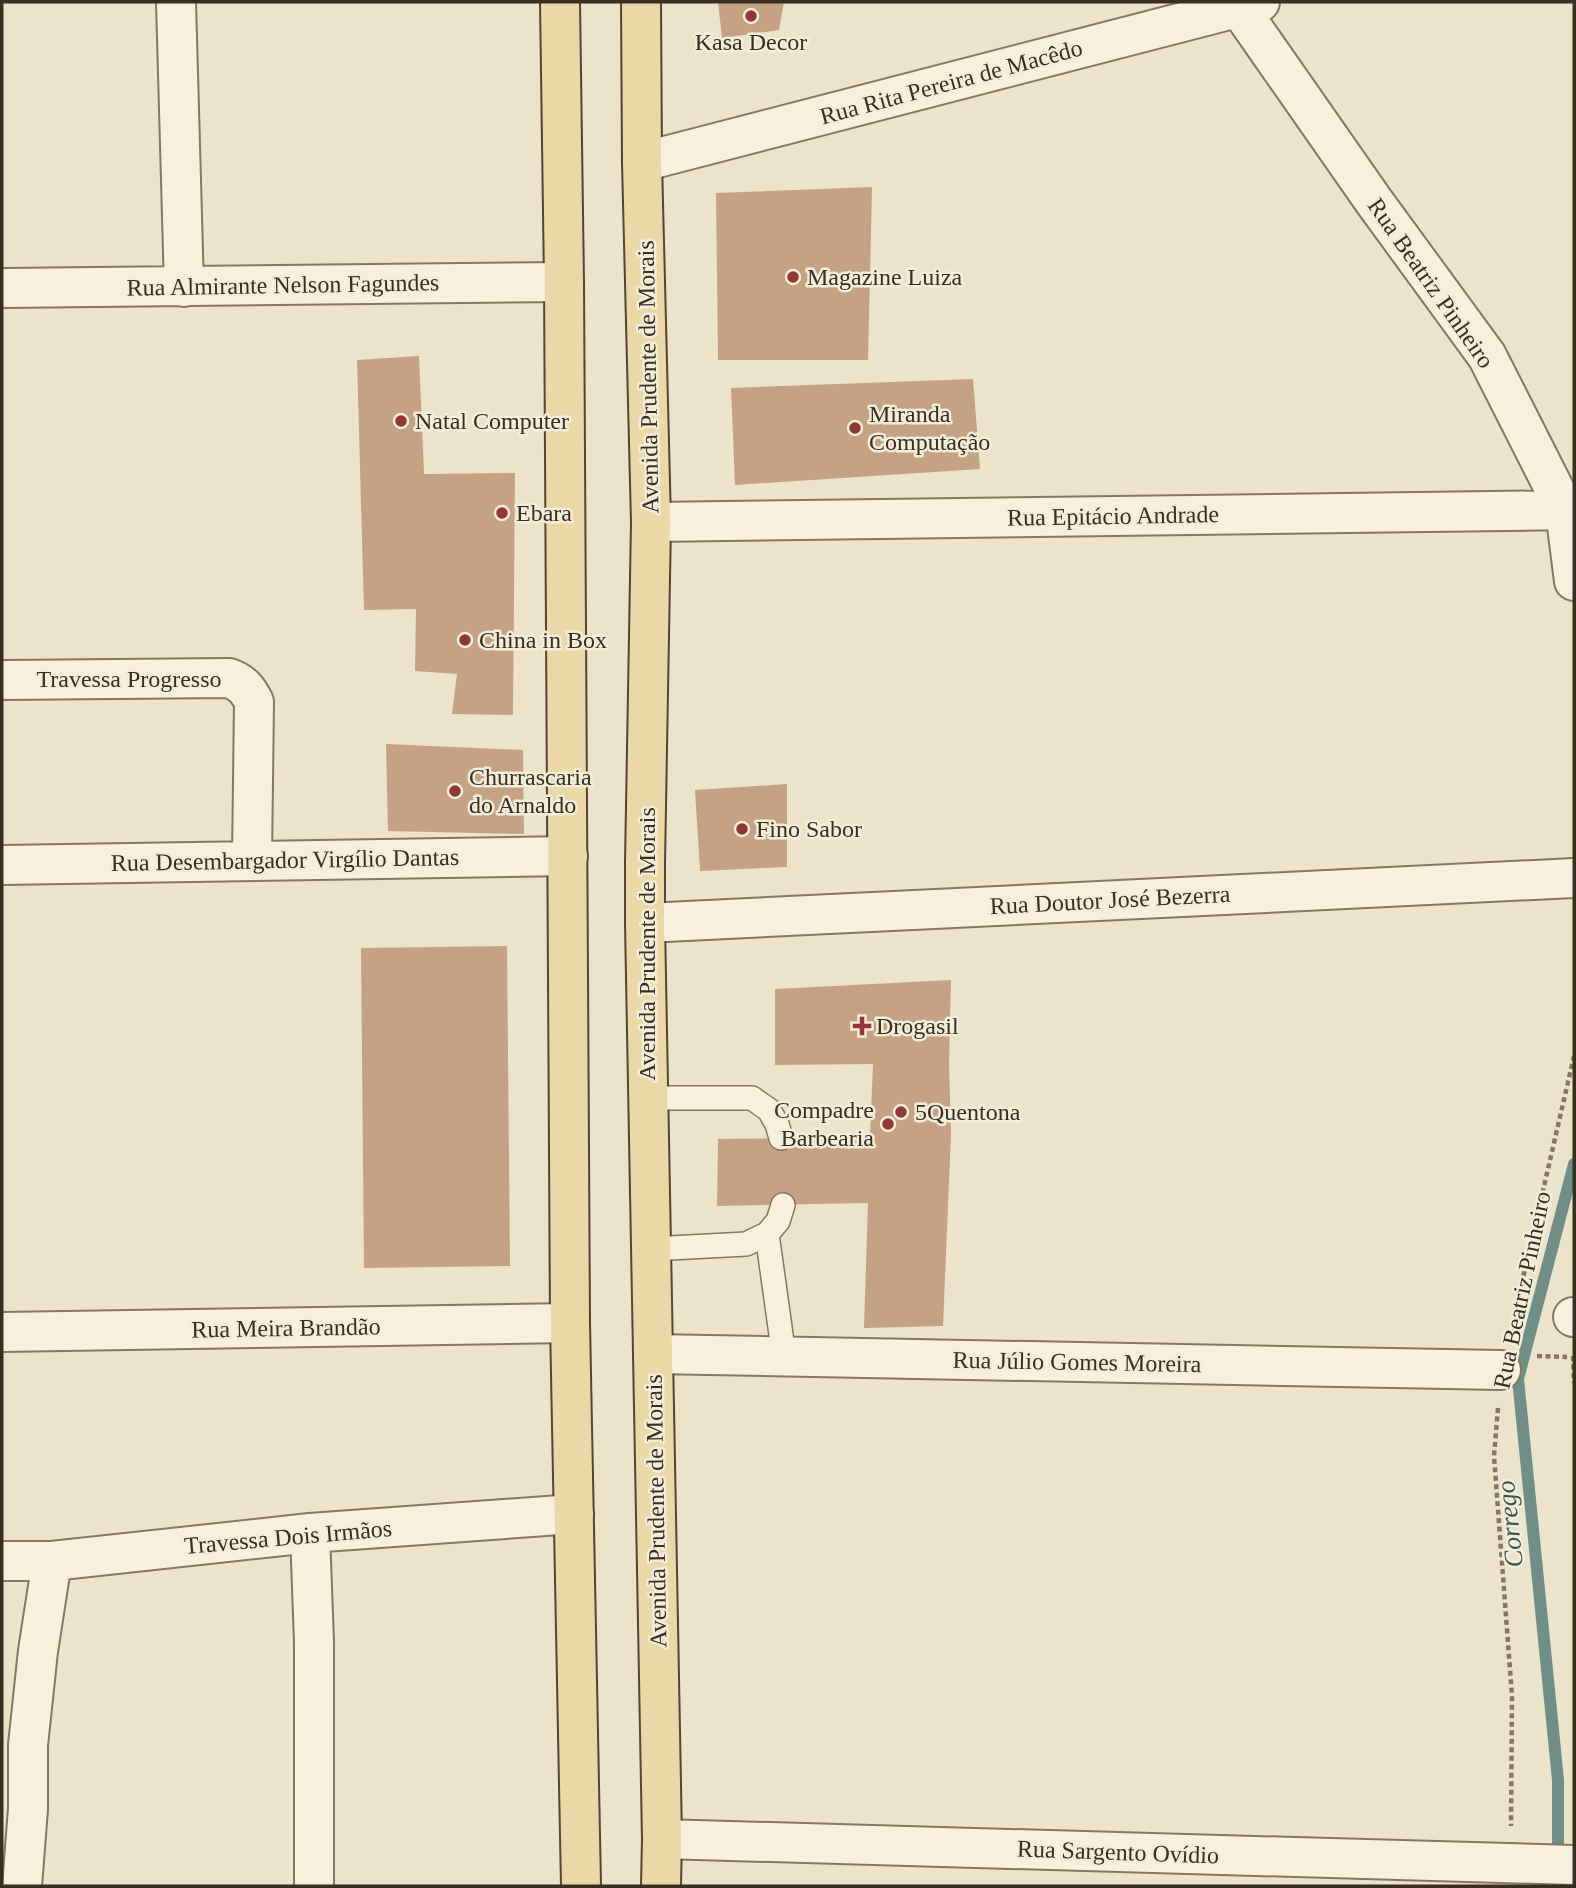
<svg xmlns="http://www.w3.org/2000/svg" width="1576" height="1888" font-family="Georgia,serif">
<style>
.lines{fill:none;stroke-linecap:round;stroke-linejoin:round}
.stream{stroke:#718f89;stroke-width:12}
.building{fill:#c6a284}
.service-casing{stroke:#877660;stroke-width:26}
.minor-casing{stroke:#877660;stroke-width:42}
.primary-casing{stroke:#564534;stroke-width:42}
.path{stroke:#877660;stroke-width:4.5;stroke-dasharray:5 3.5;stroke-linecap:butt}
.service{stroke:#f7f0dd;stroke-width:23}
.minor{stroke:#f7f0dd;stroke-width:38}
.primary{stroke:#ebd8a7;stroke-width:38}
.poi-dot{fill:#913835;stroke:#f4edda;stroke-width:2.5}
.labels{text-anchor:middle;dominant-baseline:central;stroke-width:5;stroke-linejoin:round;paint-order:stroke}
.poi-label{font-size:24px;fill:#392e22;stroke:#f4edda;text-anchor:start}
.street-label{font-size:24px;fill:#392e22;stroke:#f4edda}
.water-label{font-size:26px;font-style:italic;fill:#335757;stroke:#f4edda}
</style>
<rect width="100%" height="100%" fill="#ece3cb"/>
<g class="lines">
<path class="stream" d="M1558,1886v-106l-40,-401 56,-215"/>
</g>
<path class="building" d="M718,2h66l-5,28 -57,8z
M872,187l-4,173h-150l-2,-167z
M419,356l5,118 91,-1 -2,242 -61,-1 5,-40 -42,-3 1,-62 -52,1 -7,-250z
M973,379l7,90 -245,16 -4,-97z
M386,744l137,6 1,84 -136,-3z
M787,784v83l-87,4 -5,-81z
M507,946l3,320 -146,2 -3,-320z
M951,980l-2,83 2,71 -8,192 -79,2 4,-125 -151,3 1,-67 152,-2 3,-73 -98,1v-76z"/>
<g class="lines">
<defs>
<path id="service" d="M648,1098h104l17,12 8,14 4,14
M767,1234l17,122
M651,1249l95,-5 21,-10 11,-13 5,-16"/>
<path id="minor" d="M176,2l8,285
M1239,8l134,192 114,156 78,154 9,71
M642,162l618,-160
M2,288l562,-6
M651,522l923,-12
M2,680l227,-2c14,5 19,12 25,24l-2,158
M2,865l566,-9
M645,923l929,-45
M1573,1317h1
M2,1332l568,-9
M653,1354l848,16
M310,1533l4,109v244
M2,1561h50l258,-28 264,-19
M662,1839l912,26
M22,1886l6,-77v-64l10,-94 14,-90"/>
<path id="primary" d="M560,2l4,280 6,1041 11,563
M641,2l1,160 9,360 -6,341v60l17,916 -1,47"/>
</defs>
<use href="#service" class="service-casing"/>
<use href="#minor" class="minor-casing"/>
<use href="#primary" class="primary-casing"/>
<path class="path" d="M1510,1334l64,-278
M1537,1356l30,1
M1573,1356l1,27
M1498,1408l-4,48 18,240 -1,130"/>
<use href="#service" class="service"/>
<use href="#minor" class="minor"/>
<use href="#primary" class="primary"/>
</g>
<g class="poi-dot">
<circle cx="751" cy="16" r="7"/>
<circle cx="793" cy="277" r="7"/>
<circle cx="401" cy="421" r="7"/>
<circle cx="855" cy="428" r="7"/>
<circle cx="502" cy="513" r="7"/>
<circle cx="465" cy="640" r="7"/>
<circle cx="455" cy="791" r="7"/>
<circle cx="742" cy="829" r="7"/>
<path d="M858.5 1015.5h7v7h7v7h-7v7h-7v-7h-7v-7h7z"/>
<circle cx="901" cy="1112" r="7"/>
<circle cx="888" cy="1124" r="7"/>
</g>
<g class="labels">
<g class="poi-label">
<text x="751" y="42" text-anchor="middle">Kasa Decor</text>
<text x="807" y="277">Magazine Luiza</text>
<text x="869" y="414">Miranda<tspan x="869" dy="28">Computação</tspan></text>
<text x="415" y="421">Natal Computer</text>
<text x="516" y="513">Ebara</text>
<text x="479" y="640">China in Box</text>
<text x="469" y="777">Churrascaria<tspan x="469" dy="28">do Arnaldo</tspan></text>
<text x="756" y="829">Fino Sabor</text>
<text x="876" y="1026">Drogasil</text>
<text x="874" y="1110" text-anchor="end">Compadre<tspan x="874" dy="28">Barbearia</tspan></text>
<text x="915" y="1112">5Quentona</text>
</g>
<g class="street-label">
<text transform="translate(951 82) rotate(-15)">Rua Rita Pereira de Macêdo</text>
<text transform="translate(1431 283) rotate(55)">Rua Beatriz Pinheiro</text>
<text transform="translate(283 285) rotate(-1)">Rua Almirante Nelson Fagundes</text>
<text transform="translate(648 377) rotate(-91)">Avenida Prudente de Morais</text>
<text transform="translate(1113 516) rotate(-1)">Rua Epitácio Andrade</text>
<text x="129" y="679">Travessa Progresso</text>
<text transform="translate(285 860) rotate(-1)">Rua Desembargador Virgílio Dantas</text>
<text transform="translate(1110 900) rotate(-3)">Rua Doutor José Bezerra</text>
<text transform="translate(647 944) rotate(-90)">Avenida Prudente de Morais</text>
<text transform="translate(1522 1290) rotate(-78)">Rua Beatriz Pinheiro</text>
<text transform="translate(286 1328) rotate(-1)">Rua Meira Brandão</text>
<text transform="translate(1077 1362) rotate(1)">Rua Júlio Gomes Moreira</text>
<text transform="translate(656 1511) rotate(-91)">Avenida Prudente de Morais</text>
<text transform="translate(288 1537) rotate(-5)">Travessa Dois Irmãos</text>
<text transform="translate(1118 1852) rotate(2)">Rua Sargento Ovídio</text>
</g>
<g class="water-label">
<text transform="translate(1510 1524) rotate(-96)">Corrego</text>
</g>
</g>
<rect width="1576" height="1888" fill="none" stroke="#392e22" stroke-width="7"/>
</svg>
